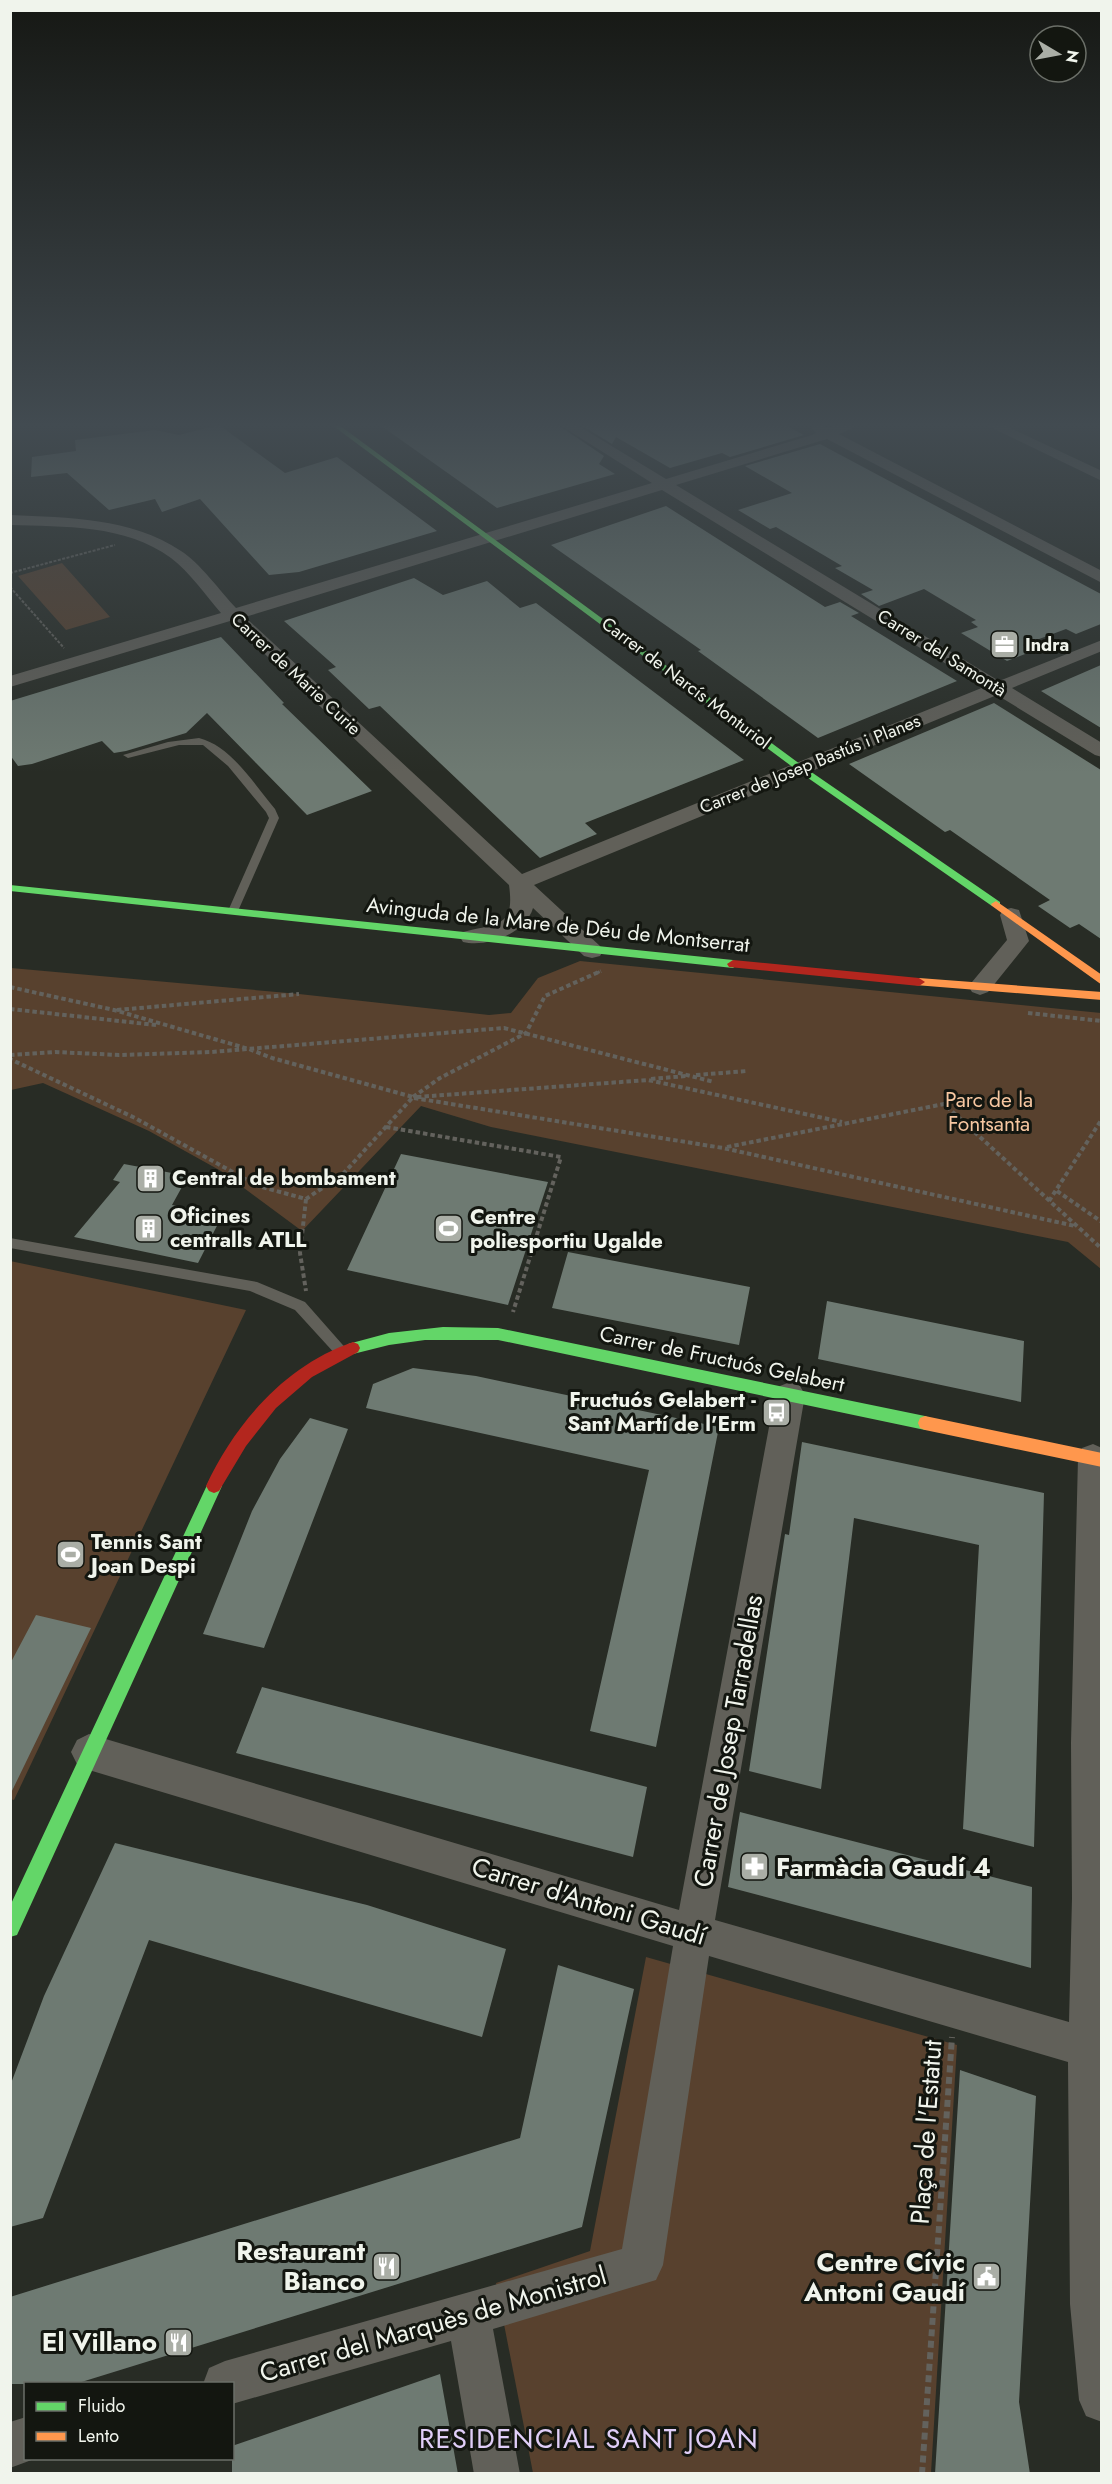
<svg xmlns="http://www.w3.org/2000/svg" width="1112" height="2484" font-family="Jost,sans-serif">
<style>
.green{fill:#58412e}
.building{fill:#6e7a72}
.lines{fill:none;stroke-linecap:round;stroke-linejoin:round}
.path-far3{stroke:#63625d;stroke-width:2;stroke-dasharray:3 1.5;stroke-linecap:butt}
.path-far2{stroke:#63625d;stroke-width:3;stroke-dasharray:3 2;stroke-linecap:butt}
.path-far1{stroke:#63625d;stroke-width:4;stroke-dasharray:4.5 3;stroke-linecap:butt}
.path{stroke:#63625d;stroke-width:6;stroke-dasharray:7 4.5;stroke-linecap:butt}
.lane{fill:#616059;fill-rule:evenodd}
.street{fill:#616059;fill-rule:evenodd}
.fast{fill:#63d668;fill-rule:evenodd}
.slow{fill:#ff974d;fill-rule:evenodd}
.jam{fill:#b3261e;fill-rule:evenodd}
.labels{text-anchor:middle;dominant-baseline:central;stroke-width:6;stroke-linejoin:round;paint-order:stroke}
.far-poi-label{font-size:18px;font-weight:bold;fill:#f0f4ec;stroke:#131610;text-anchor:start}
.far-street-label{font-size:18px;fill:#f0f4ec;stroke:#131610}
.street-label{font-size:21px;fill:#f0f4ec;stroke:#131610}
.park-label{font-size:21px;fill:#f7c7a1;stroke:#131610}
.poi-label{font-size:21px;font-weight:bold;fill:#f0f4ec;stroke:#131610;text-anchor:start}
.near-street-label{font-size:26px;fill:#f0f4ec;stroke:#131610}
.near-poi-label{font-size:26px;font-weight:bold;fill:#f0f4ec;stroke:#131610;text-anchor:end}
.near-neighbourhood-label{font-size:27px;letter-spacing:1.5px;fill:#e0cef8;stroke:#131610}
</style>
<rect width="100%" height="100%" fill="#282c25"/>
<path class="green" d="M62,563l48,54 -44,13 -48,-54z
M580,961l521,52v256l-33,-27 -577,-115 -70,-21 -119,125 -81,-60 -72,-40 -106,-48 -32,7v-122l288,26 190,21 22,-2 27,-35z
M10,1261l236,49 -232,490 -4,-1z
M646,1957l311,88 -26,428h-398l-37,-190 94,-32z"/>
<path class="building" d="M219,425l66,48 52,-16 100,74 -138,41 -30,3 -69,-76 -38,13 -7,-13 -46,11 -42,-37 -36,4 1,-20 44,-6 -1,-11 80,-10 24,5z
M380,425h178l46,31 -5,8 16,10 -118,34z
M581,425h204l19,10 -74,22 -8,-4 -52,15 -54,-31 -4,7z
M820,444l281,150v30l-25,10 -10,-5 -43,16 10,6 -26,10 -46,-28 17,-6 -7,-5 5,-2 -52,-31 -45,17 -18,-12 12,-4 -38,-22 7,-2 -66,-39 -6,2 -32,-19 54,-17 -47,-27z
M666,506l159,101 15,-5 19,11 -8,3 106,65 -139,57 -120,-87 3,-1 -150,-105z
M414,578l29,17 44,-14 33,27 16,-5 208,157 -159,63 12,11 -57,24 -160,-152 -11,3 -41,-39 8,-3 -52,-46z
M221,637l63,66 -2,1 90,87 -65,24 -100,-102 -21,20 -60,18 -12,2 -12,-12 -70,23 -14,2 -8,-11v-54z
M1101,665v63l-60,-37z
M994,703l107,67v169l-22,-15 -9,4 -32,-22 12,-6 -100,-70 -5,2 -96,-68z
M401,1154l147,28 -40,123 -161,-35z
M124,1164l64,12 -16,29 51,9 -25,49 -124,-26 46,-55 -7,-2z
M568,1252l182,35 -11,58 -187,-37z
M827,1301l197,40 -3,61 -203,-43z
M413,1368l63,8 243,51 -63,320 -66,-16 59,-261 -283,-62 7,-24z
M310,1418l38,11 -84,219 -61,-14 49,-123 28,-52z
M802,1442l242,51 -10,354 -71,-18 16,-284 -125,-27 -33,271 -72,-18 36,-237 4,1z
M36,1615l55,13 -81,167v-131z
M262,1687l385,100 -14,70 -397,-104z
M740,1812l292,75 -1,81 -303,-81z
M115,1843l252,62 139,44 -24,88 -333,-97 -106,278 -33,9v-141l34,-90z
M558,1965l76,24 -52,238 -507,157h-65v-87l510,-159z
M960,2070l76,26 -17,306 11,72h-95z
M440,2374l18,100h-226v-28z"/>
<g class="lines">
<path class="path-far3" d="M10,573l105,-28
M10,587l54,61"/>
<path class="path-far2" d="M597,973l4,-2"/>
<path class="path-far1" d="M10,987l104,23 135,39 23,9 141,39 -70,77 -37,25 -48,-13 -123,-68 -125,-59
M10,1009l146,16
M117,1010l182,-16
M1028,1013l74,8
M10,1055l45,-3 64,3 92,-3 293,-24 210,54
M696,1075l51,-4
M651,1079l35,-3
M413,1097l27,-19 86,-45 19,-37 56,-25
M417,1097l231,-17 194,42
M414,1098l309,50 352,78
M386,1127l175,30 -48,155
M727,1147l217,-43 158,145
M1057,1191l45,31
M306,1199l-6,54 6,38
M1049,1201l53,-82"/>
<path class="path" d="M922,2474l30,-437"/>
<path class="lane" d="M199,738c32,8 55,46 76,71l4,9 -41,93 -5,3 -5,-3 41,-93 -3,-6 -38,-46 -25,-21h-24l-51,13 -5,-3 45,-13z
M10,1238l247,44 48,20 44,50 -2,4 -5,2 -5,-2 -42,-46 -45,-19 -240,-43z"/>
<path class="street" d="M560,425h17l89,54 146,-44 4,-2 -4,-4 2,-3 5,-1 9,3 8,-3h19l-2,3 -14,6 263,137v12l-275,-144 -151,46 323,196 103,-41v11l-90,37 90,55v14l-7,-2 -98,-60 -463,190 66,61 3,5 -3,5 -8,2 -8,-2 -51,-48c-7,25 -46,40 -70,34l-3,-5 3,-5c35,-9 52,-4 46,-47l-279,-264 -220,66v-11l211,-63c-15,-17 -32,-42 -50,-55 -46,-34 -107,-31 -161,-33v-10c59,3 120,2 171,36 18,11 40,41 55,57l416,-125zM662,490l322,197 -462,187 -277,-257z
M986,425h18l98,46v10z
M1011,908l8,2 10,31 -41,51 -8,3 -8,-3 -3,-5 3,-5 35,-42 -7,-25 3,-5z
M790,1382l10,4 5,9 -90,525 354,102 3,-124 -1,-155 7,-285 4,-10 11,-4 9,4v974l-16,-6 -7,-16 -9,-96 -2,-242 -359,-106 -46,309 -7,15 -163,49 27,145h-46l-23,-133 -219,63v-20h-29l6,-16 16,-7 397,-112 51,-303 -584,-176 -12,-6 -6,-12 6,-12 12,-6 590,176 96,-515 5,-9z
M26,2417v41h11l-27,10v-46z"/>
<path class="fast" d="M332,425h7l465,342 196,135v4h-8l-194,-135z
M10,885l723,75 6,4 -6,4 -723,-77z
M443,1327l55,1 427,88 5,2 2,5 -2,5 -5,2 -427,-90h-73l-36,5 -36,9 -5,-2 -2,-4 2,-4 41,-11z
M214,1479l5,2 3,5 -205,449 -7,2v-31l199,-425z"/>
<path class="slow" d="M996,901l106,74v10l-110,-79 -1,-2z
M919,978l183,14v8l-187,-15 -2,-3z
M925,1416l177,37v14l-177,-37 -5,-2 -2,-5 2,-5z"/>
<path class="jam" d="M733,960l186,18 6,4 -6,4 -190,-19 -2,-3z
M353,1342l5,2 2,4 -2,4 -46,25 -36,31 -30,38 -27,45 -5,2 -5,-2 -3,-5c29,-63 80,-121 147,-144z"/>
</g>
<linearGradient id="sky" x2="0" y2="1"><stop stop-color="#161814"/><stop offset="0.55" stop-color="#424b51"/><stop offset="1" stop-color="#424b51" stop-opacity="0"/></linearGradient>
<rect width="1112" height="773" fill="url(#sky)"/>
<defs>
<symbol id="office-square" viewBox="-11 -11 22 22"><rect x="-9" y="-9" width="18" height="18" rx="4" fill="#aaaea6" stroke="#131610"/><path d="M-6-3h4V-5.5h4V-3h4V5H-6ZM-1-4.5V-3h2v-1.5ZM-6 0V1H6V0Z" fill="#fff"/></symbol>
<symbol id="building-square" viewBox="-11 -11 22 22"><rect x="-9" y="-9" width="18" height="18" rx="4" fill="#aaaea6" stroke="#131610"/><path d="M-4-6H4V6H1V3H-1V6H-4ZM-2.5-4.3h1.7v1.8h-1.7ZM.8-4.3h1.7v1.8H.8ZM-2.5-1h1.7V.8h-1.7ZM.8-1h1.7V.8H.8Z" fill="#fff"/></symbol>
<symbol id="stadium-square" viewBox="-11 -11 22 22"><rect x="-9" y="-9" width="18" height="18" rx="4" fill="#aaaea6" stroke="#131610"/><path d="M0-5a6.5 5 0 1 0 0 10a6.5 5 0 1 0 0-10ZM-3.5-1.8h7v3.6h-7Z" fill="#fff"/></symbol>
<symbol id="bus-square" viewBox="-11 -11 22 22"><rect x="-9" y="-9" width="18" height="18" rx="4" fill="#aaaea6" stroke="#131610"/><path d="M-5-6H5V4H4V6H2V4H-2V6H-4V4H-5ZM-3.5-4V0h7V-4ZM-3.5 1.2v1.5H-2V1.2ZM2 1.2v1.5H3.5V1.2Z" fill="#fff"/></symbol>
<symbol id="pharmacy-square" viewBox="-11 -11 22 22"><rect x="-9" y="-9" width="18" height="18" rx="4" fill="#aaaea6" stroke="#131610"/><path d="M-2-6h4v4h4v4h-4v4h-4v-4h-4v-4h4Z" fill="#fff"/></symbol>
<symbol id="restaurant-square" viewBox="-11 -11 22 22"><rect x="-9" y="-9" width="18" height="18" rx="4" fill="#aaaea6" stroke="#131610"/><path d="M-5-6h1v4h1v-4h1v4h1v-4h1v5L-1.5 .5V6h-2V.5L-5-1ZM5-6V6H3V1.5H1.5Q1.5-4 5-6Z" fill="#fff"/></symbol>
<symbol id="civic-square" viewBox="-11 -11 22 22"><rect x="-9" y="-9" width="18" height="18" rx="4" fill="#aaaea6" stroke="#131610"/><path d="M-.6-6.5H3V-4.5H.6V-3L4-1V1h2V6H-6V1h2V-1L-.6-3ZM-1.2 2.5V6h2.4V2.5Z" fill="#fff"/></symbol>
</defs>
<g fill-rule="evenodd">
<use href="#office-square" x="988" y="628" width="33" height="33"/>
<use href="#building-square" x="134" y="1162" width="33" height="33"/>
<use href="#building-square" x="132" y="1212" width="33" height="33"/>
<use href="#stadium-square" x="432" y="1212" width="33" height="33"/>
<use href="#bus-square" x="760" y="1396" width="33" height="33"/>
<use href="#stadium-square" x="54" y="1538" width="33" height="33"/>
<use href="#pharmacy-square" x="738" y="1850" width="33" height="33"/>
<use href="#restaurant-square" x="370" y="2250" width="33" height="33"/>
<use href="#civic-square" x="970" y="2260" width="33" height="33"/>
<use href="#restaurant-square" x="162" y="2326" width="33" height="33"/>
</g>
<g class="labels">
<g class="far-poi-label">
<text x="1025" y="645">Indra</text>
</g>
<g class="far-street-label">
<text transform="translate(942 653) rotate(32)">Carrer del Samontà</text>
<text transform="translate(296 674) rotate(43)">Carrer de Marie Curie</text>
<text transform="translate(686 683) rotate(37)">Carrer de Narcís Monturiol</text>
<text transform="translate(810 764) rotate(-22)">Carrer de Josep Bastús i Planes</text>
</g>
<g class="street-label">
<text transform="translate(558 925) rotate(6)">Avinguda de la Mare de Déu de Montserrat</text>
<text transform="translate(722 1359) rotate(12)">Carrer de Fructuós Gelabert</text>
</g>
<g class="park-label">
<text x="989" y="1100">Parc de la<tspan x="989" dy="24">Fontsanta</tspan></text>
</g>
<g class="poi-label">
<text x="172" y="1178">Central de bombament</text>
<text x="170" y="1216">Oficines<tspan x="170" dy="24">centralls ATLL</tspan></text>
<text x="470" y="1217">Centre<tspan x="470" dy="24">poliesportiu Ugalde</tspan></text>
<text x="756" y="1400" text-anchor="end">Fructuós Gelabert -<tspan x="756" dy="24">Sant Martí de l'Erm</tspan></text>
<text x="91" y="1542">Tennis Sant<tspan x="91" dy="24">Joan Despi</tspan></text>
</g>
<g class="near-street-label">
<text transform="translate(728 1741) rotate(-80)">Carrer de Josep Tarradellas</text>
<text transform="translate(589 1901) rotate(17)">Carrer d'Antoni Gaudí</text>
<text transform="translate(926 2132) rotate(-86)">Plaça de l'Estatut</text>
<text transform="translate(433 2324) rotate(-16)">Carrer del Marquès de Monistrol</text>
</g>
<g class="near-poi-label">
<text x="776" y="1867" text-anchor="start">Farmàcia Gaudí 4</text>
<text x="365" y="2251">Restaurant<tspan x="365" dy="30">Bianco</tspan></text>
<text x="965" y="2262">Centre Cívic<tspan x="965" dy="30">Antoni Gaudí</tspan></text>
<text x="157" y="2342">El Villano</text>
</g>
<g class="near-neighbourhood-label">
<text x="589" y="2438">RESIDENCIAL SANT JOAN</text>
</g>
</g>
<rect width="1112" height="2484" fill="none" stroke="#f0f4ec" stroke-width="24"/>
<rect x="24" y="2382" width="210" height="78" fill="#131610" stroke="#6b6f68" stroke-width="1.5"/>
<rect x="36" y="2402" width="30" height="9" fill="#63d668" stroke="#6b6f68" stroke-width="1.5"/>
<text x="78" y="2412" font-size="18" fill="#f0f4ec">Fluido</text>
<rect x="36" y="2432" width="30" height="9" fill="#ff974d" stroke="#6b6f68" stroke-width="1.5"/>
<text x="78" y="2442" font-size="18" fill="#f0f4ec">Lento</text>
<g transform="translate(1058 54) rotate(100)"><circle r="28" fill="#131610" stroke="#6b6f68" stroke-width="1.5"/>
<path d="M0-4.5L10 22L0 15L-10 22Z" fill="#aaaea6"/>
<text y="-9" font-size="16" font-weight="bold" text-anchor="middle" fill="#f0f4ec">N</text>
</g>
</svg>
